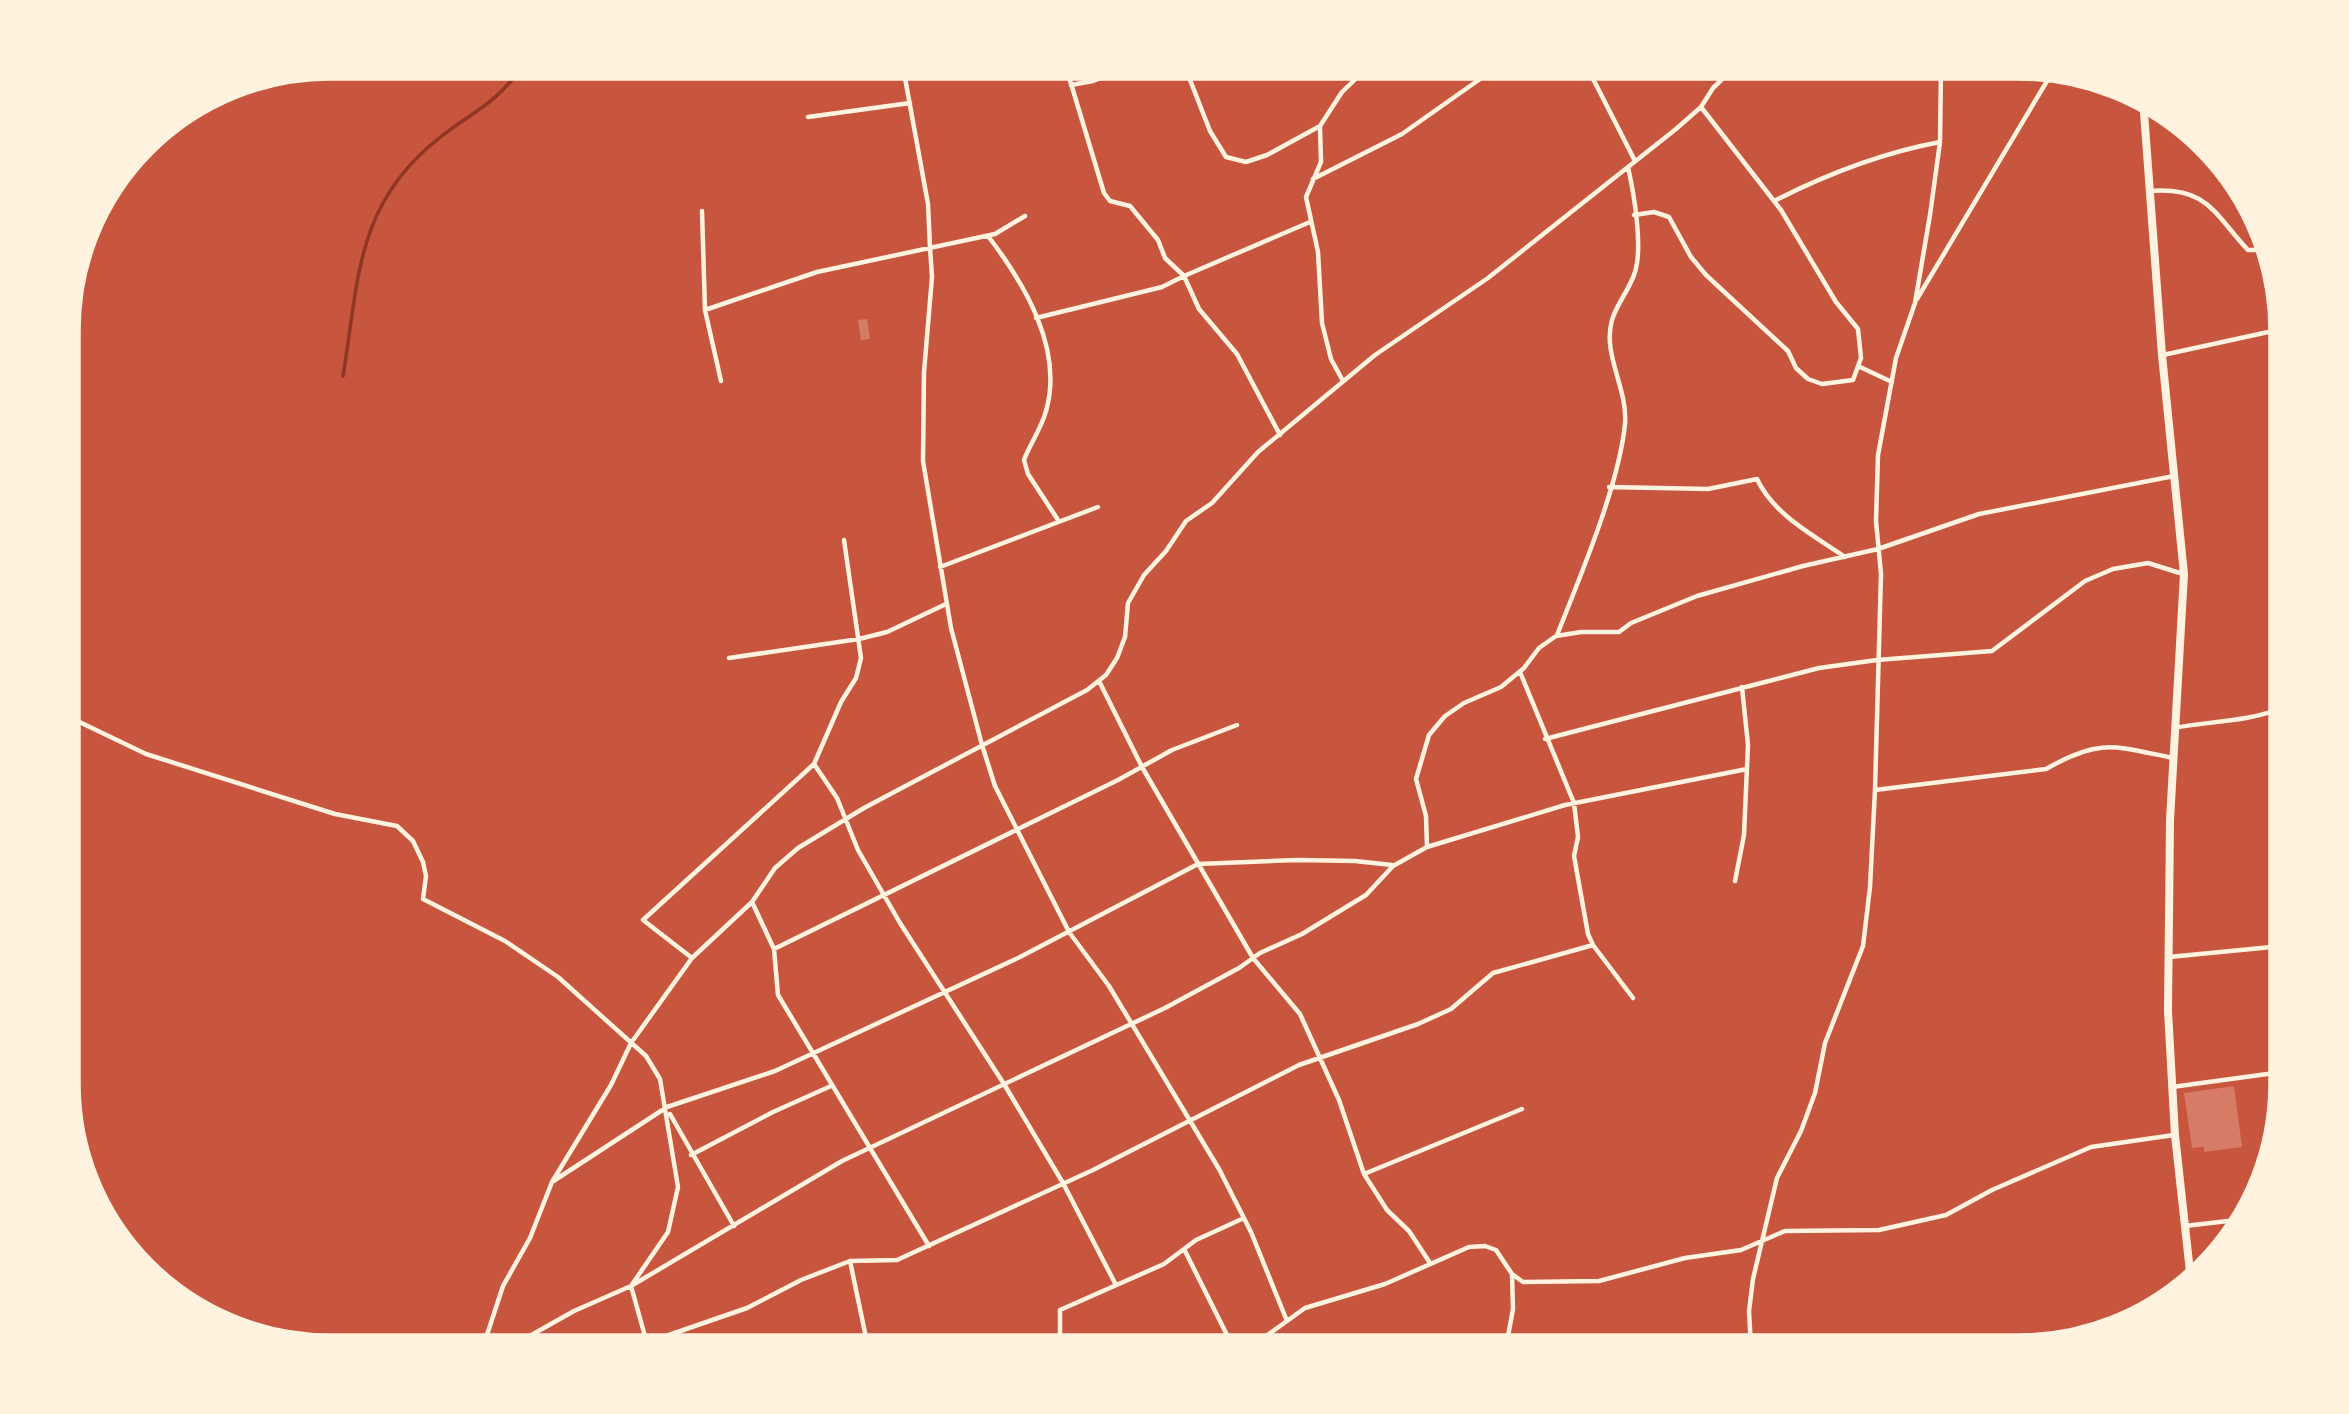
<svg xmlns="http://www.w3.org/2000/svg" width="2349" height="1414" font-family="'PT Serif',serif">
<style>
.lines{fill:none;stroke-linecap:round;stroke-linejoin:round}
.stream{stroke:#8f3625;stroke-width:3.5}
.building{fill:#d67c66}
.minor{stroke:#fff3e0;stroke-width:4.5}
.trunk{stroke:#fff3e0;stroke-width:8}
.rim{fill:none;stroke:#fff3e0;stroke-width:3.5}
</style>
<rect width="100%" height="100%" fill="#c8553d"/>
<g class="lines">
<path class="stream" d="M343,376c16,-96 12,-171 95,-237 35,-28 56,-33 84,-72"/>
</g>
<path class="building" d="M867,319l3,20 -9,1 -3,-20z
M2234,1086l8,61 -38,5v-5l-12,1 -8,-55z"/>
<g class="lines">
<path class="minor" d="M903,67l25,137 2,43 2,30 -8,95 -1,89 28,167 31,117 13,41 74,146 40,54 110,183 32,63 36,89
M1066,67l38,126 6,8 20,5 28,34 7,18 19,18 126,-54
M1185,67l25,64 16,26 20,5 21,-7 53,-29 22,-34 26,-25
M1587,67l48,94
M1717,67l5,10
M1071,85l22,-4 36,-14
M808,117l102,-14
M1320,126l1,36 -15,35 12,55 4,71 9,36 12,22
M1313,179l89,-45 95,-67
M2149,191c59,-5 65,23 99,59h22
M1774,201c53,-27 107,-48 166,-59
M702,211l3,99 16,71
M1634,215l20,-3 15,5 22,40 15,18 82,76 8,17 12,11 14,5 31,-4 8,-22 -3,-29 -22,-27 -55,-92 -80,-103
M988,236c36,47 76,113 58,175 -4,16 -16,33 -22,49l4,14 30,46
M1917,299l136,-228
M69,308l8,-2
M705,310l112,-38 178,-38 30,-18
M1036,318l126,-31 22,-11 15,33 38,45 43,81
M2163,355l119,-26
M1858,366l34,16
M1609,487l99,2 49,-10c17,36 56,56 88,78
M940,567l158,-60
M2281,588l1,4
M1557,635c23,-58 62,-150 68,-211 3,-36 -23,-69 -13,-104 5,-17 18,-31 23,-48 8,-26 -1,-78 -7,-105
M729,658l130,-19 28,-7 59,-28
M1520,672l54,131 4,34 -4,19 14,78 5,11 40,53
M1099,681l43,86 111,191 47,56 39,86 25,74 23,36 22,21 21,32
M69,717l77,37 189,60 62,12 16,15 10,21 3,14 -3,23 82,42 53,36 88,79 14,23 18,108 -10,45 -37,54 17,61
M2174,728c36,-7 73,-6 108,-20
M1545,739l274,-71 58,-8 115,-9 93,-70 28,-12 35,-6 35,11
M814,764l23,34 21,52 42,73 104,161 59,99 53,102
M1875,790l171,-21c54,-31 68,-23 127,-11
M1427,847l-1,-31 -10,-37 13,-44 16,-19 19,-13 37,-16 23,-19 15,-20 17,-12 25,-4h38l12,-9 66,-27 106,-30 75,-17 101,-35 195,-38
M1735,881l9,-46 4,-90 -6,-58
M752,902l22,47 4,46 151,251
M774,949l344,-169 54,-30 65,-25
M2169,957l113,-11
M692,958l-49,-38 171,-156 27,-62 15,-24 5,-20 -17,-118
M2172,1087l110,-15
M670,1114l64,112
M691,1155l82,-43 58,-26
M1364,1174l158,-65
M552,1182l59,-97 20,-42 61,-85 60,-56 23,-34 23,-20 66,-40 223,-118 19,-15 11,-17 8,-21 3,-34 16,-28 22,-24 20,-30 26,-18 46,-51 117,-97 113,-77 188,-149 25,-22 12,-19 22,-21
M2185,1226l60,-7
M1184,1249l49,98
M850,1261l18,86
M483,1347l20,-61 27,-48 22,-56 115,-75 108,-36 245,-114 178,-93 100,-4 57,1 37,4
M510,1347l64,-36 57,-25 211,-125 323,-153 74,-40 21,-15 42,-19 64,-39 27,-29 34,-19 138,-42 182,-36
M634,1347l113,-39 54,-28 49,-19 47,-1 196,-90 206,-105 119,-41 33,-15 42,-36 100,-28
M1035,1347l25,-2v-35l104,-46 32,-24 48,-22
M1251,1347l54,-39 80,-24 84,-37 16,-1 11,4 16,24 11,8 76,-1 86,-23 56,-8 44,-19 94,-1 67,-15 46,-25 99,-43 83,-12
M1506,1347l7,-38 -1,-34
M1751,1347l-2,-36 4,-32 24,-101 24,-47 14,-38 10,-50 38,-97 7,-59 5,-97 6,-216 -5,-53 2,-66 18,-97 19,-55 15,-88 10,-73 1,-75"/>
<path class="trunk" d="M2143,99l19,256 22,219 -14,246 -2,191 7,124 16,146"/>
</g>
<path d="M0 0H2349V1414H0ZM330 79H2019A251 251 0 0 1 2270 330V1084A251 251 0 0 1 2019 1335H330A251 251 0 0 1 79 1084V330A251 251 0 0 1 330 79Z" fill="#fff3e0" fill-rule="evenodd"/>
<path class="rim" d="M330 79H2019A251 251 0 0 1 2270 330V1084A251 251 0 0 1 2019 1335H330A251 251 0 0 1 79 1084V330A251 251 0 0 1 330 79Z"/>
</svg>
